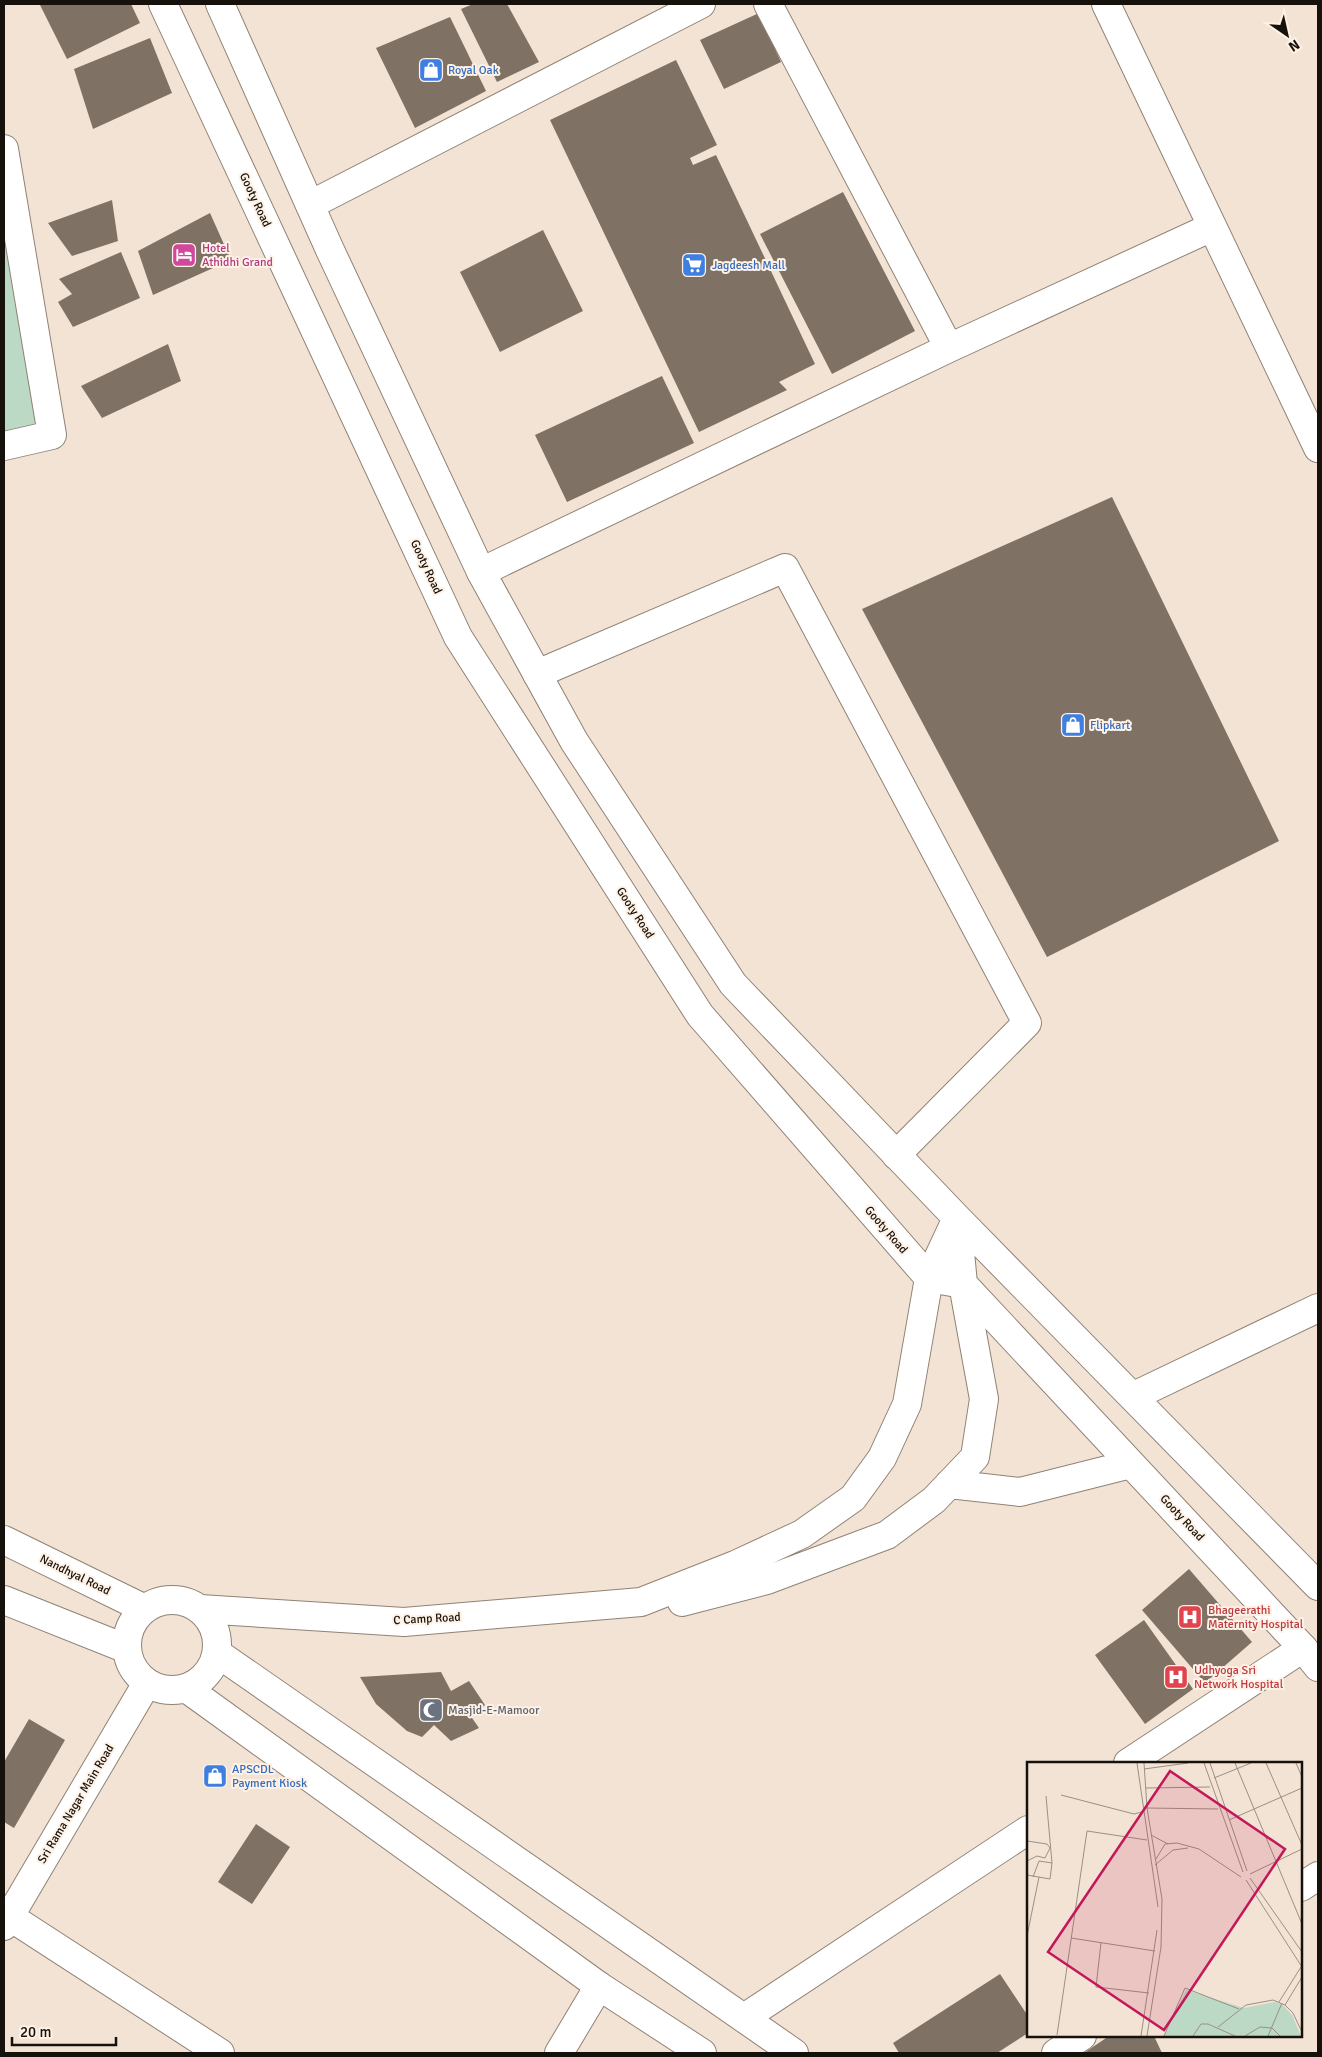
<svg xmlns="http://www.w3.org/2000/svg" width="1322" height="2057" font-family="Signika,sans-serif">
<style>
.green{fill:#bcd9c6}
.building{fill:#7f7264}
.lines{fill:none;stroke-linecap:round;stroke-linejoin:round}
.minor-casing{stroke:#908274;stroke-width:30}
.major-casing{stroke:#908274;stroke-width:30}
.minor{stroke:#fff;stroke-width:28}
.major{stroke:#fff;stroke-width:28}
.labels{text-anchor:middle;dominant-baseline:central;stroke-width:4;stroke-linejoin:round;paint-order:stroke}
.shop-label{font-size:12px;fill:#366cbe;stroke:#fef1e5;text-anchor:start}
.street-label{font-size:12px;fill:#17110c;stroke:#fef1e5}
.hotel-label{font-size:12px;fill:#b23c85;stroke:#fef1e5;text-anchor:start}
.health-label{font-size:12px;fill:#be3a42;stroke:#fef1e5;text-anchor:start}
.worship-label{font-size:12px;fill:#5b616d;stroke:#fef1e5;text-anchor:start}
.inset-road{fill:none;stroke:#9b8f84;stroke-width:1}
.view{fill:#c2185b;fill-opacity:0.15;stroke:#c2185b;stroke-width:2.5}
.inset-edge{fill:none;stroke:#17110c;stroke-width:2.5}
</style>
<rect width="100%" height="100%" fill="#f3e3d4"/>
<path class="green" d="M4,204l34,221 -34,7z"/>
<path class="building" d="M44,4h87l9,19 -73,36 -27,-54z
M473,4h34l32,58 -42,20 -36,-73z
M759,13l22,49 -57,27 -24,-49z
M450,17l36,74 -71,37 -39,-80z
M150,38l22,55 -79,36 -19,-60z
M676,60l41,85 -27,13 3,7 23,-10 99,209 -36,18 8,8 -88,42 -149,-312z
M843,192l72,139 -83,43 -72,-140z
M112,200l6,41 -46,15 -24,-33z
M210,213l21,47 -78,35 -15,-44z
M543,230l40,81 -83,41 -40,-80z
M121,252l19,46 -67,29 -15,-25 14,-8 -13,-15z
M168,344l13,37 -79,37 -21,-32z
M662,376l32,67 -127,59 -32,-67z
M1112,497l167,344 -232,116 -185,-348z
M1189,1569l63,73 -47,41 -63,-73z
M1144,1620l49,69 -48,35 -50,-69z
M441,1672l10,19 18,-10 16,24 -15,10 9,13 -28,13 -17,-16 -12,12 -15,-6 -31,-27 -16,-27z
M29,1719l36,21 -51,88 -10,-6v-60z
M256,1824l34,23 -38,57 -34,-22z
M1000,1974l28,42v17l-31,20h-98l-6,-10z
M1109,2036h45l8,17h-78z"/>
<g class="lines">
<defs>
<path id="minor" d="M768,4l181,344
M1106,4l212,444
M4,149l48,286 -48,11
M310,205l391,-201
M481,572l468,-224 263,-121
M537,674l248,-106 242,455 -131,132
M1134,1396l184,-88
M1128,1763l175,-115
M1301,1887l17,-11
M4,1913l216,140
M4,1926l143,-243
M744,2018l284,-188
M559,2053l40,-67
M1056,2053l26,-17"/>
<path id="major" d="M163,4l295,633 242,378 229,263 34,6 340,364 15,19
M220,4l110,246 151,322 93,169 159,243 224,234 361,368
M949,1484l71,8 111,-28
M4,1540l141,69
M4,1600l123,49
M127 1645a45 45 0 1 1 90 0a45 45 0 1 1-90 0Z
M682,1602l85,-22 120,-45 47,-35 41,-43 9,-58 -21,-115 -6,-64
M200,1609l204,13 237,-20 94,-37 67,-31 51,-36 29,-40 25,-54 22,-126 28,-60
M217,1653l577,400
M186,1688l413,298 103,67"/>
</defs>
<use href="#minor" class="minor-casing"/>
<use href="#major" class="major-casing"/>
<use href="#minor" class="minor"/>
<use href="#major" class="major"/>
</g>
<defs>
<symbol id="shop-square" viewBox="-11 -11 22 22"><rect x="-9" y="-9" width="18" height="18" rx="4" fill="#3f7fe0" stroke="#fef1e5"/><path d="M-5-2.5h2.3a2.7 3.5 0 0 1 5.4 0H5L5.5 6h-11ZM-1.5-2.5h3a1.5 2.3 0 0 0-3 0Z" fill="#fff"/></symbol>
<symbol id="hotel-square" viewBox="-11 -11 22 22"><rect x="-9" y="-9" width="18" height="18" rx="4" fill="#d1479c" stroke="#fef1e5"/><path d="M-6-4.5h1.5V1H6V5H4.5V3h-9V5H-6ZM-4 0a1.8 1.8 0 1 1 3.6 0ZM.5 0V-2.5h3Q6-2.5 6 0Z" fill="#fff"/></symbol>
<symbol id="supermarket-square" viewBox="-11 -11 22 22"><rect x="-9" y="-9" width="18" height="18" rx="4" fill="#3f7fe0" stroke="#fef1e5"/><path d="M-6-5.5h2.5l.6 2H6L4.5 2H-2.5L-4.4-4H-6ZM-1.5 3.2a1.3 1.3 0 1 0 .1 0ZM3 3.2a1.3 1.3 0 1 0 .1 0Z" fill="#fff"/></symbol>
<symbol id="hospital-square" viewBox="-11 -11 22 22"><rect x="-9" y="-9" width="18" height="18" rx="4" fill="#e0444e" stroke="#fef1e5"/><path d="M-5-5h3v3.5h4V-5h3V5h-3V1.5h-4V5h-3Z" fill="#fff"/></symbol>
<symbol id="mosque-square" viewBox="-11 -11 22 22"><rect x="-9" y="-9" width="18" height="18" rx="4" fill="#6b7280" stroke="#fef1e5"/><path d="M3.5-4.9A6 6 0 1 0 3.5 4.9A5 5 0 1 1 3.5-4.9Z" fill="#fff"/></symbol>
</defs>
<g fill-rule="evenodd">
<use href="#shop-square" x="417" y="56" width="28" height="28"/>
<use href="#hotel-square" x="170" y="241" width="28" height="28"/>
<use href="#supermarket-square" x="680" y="251" width="28" height="28"/>
<use href="#shop-square" x="1059" y="711" width="28" height="28"/>
<use href="#hospital-square" x="1176" y="1603" width="28" height="28"/>
<use href="#hospital-square" x="1162" y="1663" width="28" height="28"/>
<use href="#mosque-square" x="417" y="1696" width="28" height="28"/>
<use href="#shop-square" x="201" y="1762" width="28" height="28"/>
</g>
<g class="labels">
<g class="shop-label">
<text x="448" y="70">Royal Oak</text>
<text x="712" y="265">Jagdeesh Mall</text>
<text x="1090" y="725">Flipkart</text>
<text x="232" y="1769">APSCDL<tspan x="232" dy="14">Payment Kiosk</tspan></text>
</g>
<g class="street-label">
<text transform="translate(255 200) rotate(65)">Gooty Road</text>
<text transform="translate(426 567) rotate(65)">Gooty Road</text>
<text transform="translate(635 913) rotate(57)">Gooty Road</text>
<text transform="translate(886 1230) rotate(49)">Gooty Road</text>
<text transform="translate(1182 1518) rotate(47)">Gooty Road</text>
<text transform="translate(75 1575) rotate(26)">Nandhyal Road</text>
<text transform="translate(427 1619) rotate(-3)">C Camp Road</text>
<text transform="translate(76 1804) rotate(-59)">Sri Rama Nagar Main Road</text>
</g>
<g class="hotel-label">
<text x="202" y="248">Hotel<tspan x="202" dy="14">Athidhi Grand</tspan></text>
</g>
<g class="health-label">
<text x="1208" y="1610">Bhageerathi<tspan x="1208" dy="14">Maternity Hospital</tspan></text>
<text x="1194" y="1670">Udhyoga Sri<tspan x="1194" dy="14">Network Hospital</tspan></text>
</g>
<g class="worship-label">
<text x="448" y="1710">Masjid-E-Mamoor</text>
</g>
</g>
<g transform="translate(1027 1762)">
<rect width="275" height="275" fill="#f3e3d4"/>
<path d="M159,228l58,18 31,-6 8,3 9,10 9,21h-137z" fill="#bcd9c6"/>
<path class="inset-road" d="M110,1l21,144M117,1l3,45 15,91 -1,48 -14,89M177,1l39,109M183,1l37,108M208,1l67,161M239,1l36,82M269,1l6,14M117,7l44,-6M187,16l37,-15M119,26l64,-1M34,33l73,19 8,-2M120,46l71,1M202,58l73,-32M124,73l17,9M0,79l20,3 3,4 -5,10 -8,-2 -10,5M129,97l9,-15 12,-1 22,6 42,28M128,103l18,-15 15,-2M223,112l52,-25M0,113l23,4 2,-16 -6,-67M6,115l6,-16 13,2M223,116l52,74M219,118l56,87M0,174l12,-59M44,176l84,13M74,181l-5,44 53,6M252,240l22,-35M258,243l17,-28M191,265l28,-22 27,-5 12,5 8,8 9,19M30,273l30,-204 60,9M114,274l16,-106M137,274l21,-48 54,21M166,274l8,-12h7l27,12M218,274l15,-9 12,1 8,8M241,274l14,-33"/>
<path class="view" d="M143,9l115,78 -121,181 -116,-78z"/>
<rect width="275" height="275" class="inset-edge"/>
</g>
<rect width="1322" height="2057" fill="none" stroke="#17110c" stroke-width="10"/>
<g transform="translate(1287 35) rotate(146)" stroke="#fef1e5" stroke-width="4" paint-order="stroke">
<path d="M0-4L9 19L0 12L-9 19Z" fill="#17110c"/>
<text y="-8" font-size="14" font-weight="bold" text-anchor="middle" fill="#17110c">N</text>
</g>
<path d="M12 2037v8h104v-8" fill="none" stroke="#17110c" stroke-width="2.5"/>
<text x="20" y="2037" font-size="15" fill="#17110c" stroke="#fef1e5" stroke-width="4" paint-order="stroke">20 m</text>
</svg>
